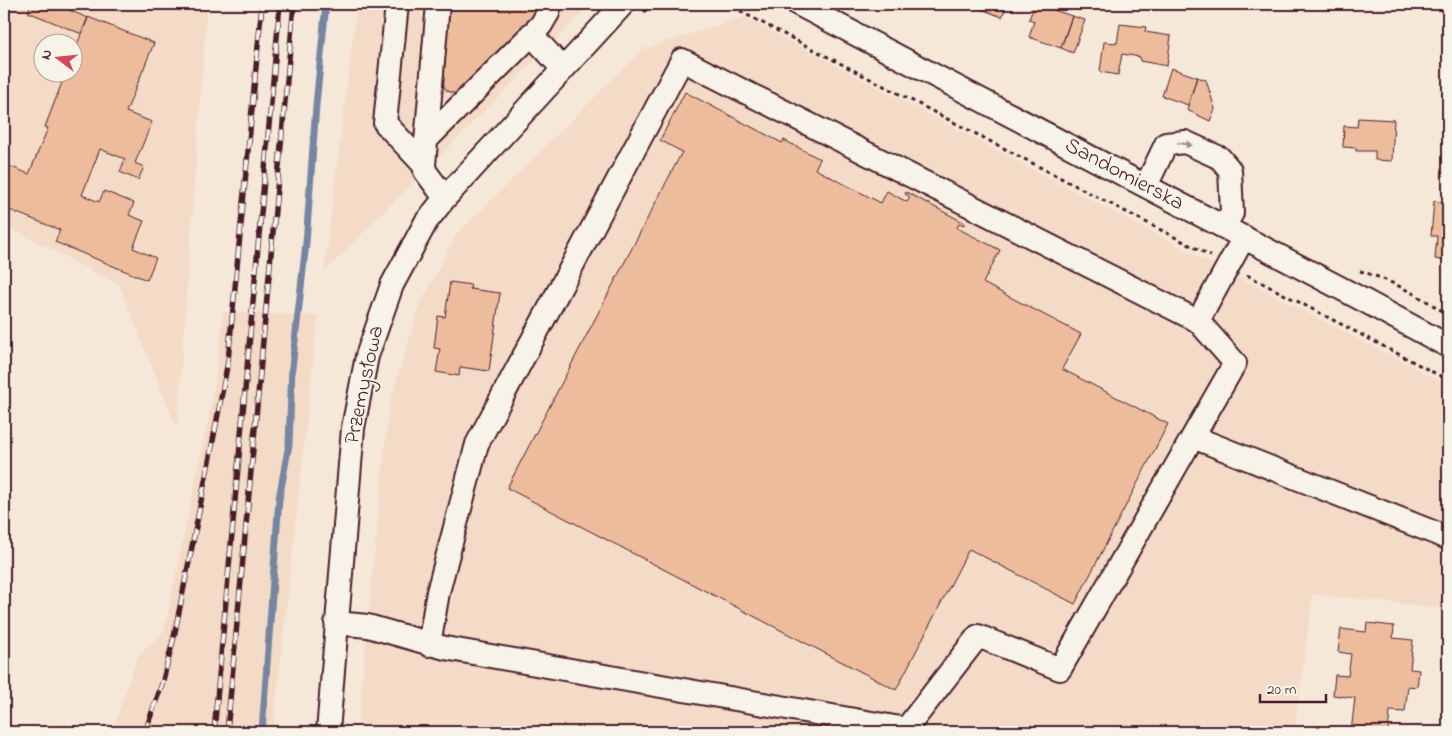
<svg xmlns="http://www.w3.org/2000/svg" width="1452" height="736" font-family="'Indie Flower',sans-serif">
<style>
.built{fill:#f3dbc7;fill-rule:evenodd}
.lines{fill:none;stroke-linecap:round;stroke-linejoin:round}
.stream{stroke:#7686a2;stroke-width:7}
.building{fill:#edbc9d;stroke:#4a1f2b}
.minor-casing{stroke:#4a1f2b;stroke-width:26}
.path{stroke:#4a1f2b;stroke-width:3;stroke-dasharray:4 4;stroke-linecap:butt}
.minor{stroke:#f7f3e8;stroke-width:22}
.rail-casing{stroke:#4a1f2b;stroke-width:5.5}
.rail{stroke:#f7f3e8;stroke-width:4;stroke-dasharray:11;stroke-linecap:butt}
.oneway{fill:#a0898a}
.labels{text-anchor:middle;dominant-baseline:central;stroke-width:4;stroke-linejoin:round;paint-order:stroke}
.street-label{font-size:22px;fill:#4a1f2b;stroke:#f7f3e8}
</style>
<rect width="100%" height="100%" fill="#f5e8d9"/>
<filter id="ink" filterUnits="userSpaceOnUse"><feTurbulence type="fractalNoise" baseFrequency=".02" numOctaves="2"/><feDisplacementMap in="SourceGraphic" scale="10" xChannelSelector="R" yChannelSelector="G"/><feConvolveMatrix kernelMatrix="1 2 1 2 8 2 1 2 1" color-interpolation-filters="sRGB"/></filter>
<g filter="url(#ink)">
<path class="built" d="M4,4h203l-30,425 -58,-144 -115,-60zM42,42h30v30h-30z
M357,4h223l2,9 -258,259z
M744,17l482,254 222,114v224l-135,-15 -19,138h-904v-4l-32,-5 31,-318 31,-101 37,-70 186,-185z
M224,312l94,4 -45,416h-161l25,-75 27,-26 48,-229z"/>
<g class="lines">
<path class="stream" d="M262,732l17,-233 10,-55 3,-76 14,-125 10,-138 10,-101"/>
</g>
<path class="building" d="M31,4h24l33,14 -6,16 -54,-22z
M448,4h91l-4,14 -75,75h-7l-6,-2 -6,-10z
M968,4h39l-5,13z
M1035,4l37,12 -11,32 -32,-11 5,-16 -5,-2z
M1072,16l13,4 -12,33 -12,-5z
M88,17l66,26 -28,69 26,10 -17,41 9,4 -6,13 -18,-8 5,-13 -25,-10 -18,46 17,7 5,-11 30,12 -5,12 15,6 -11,27 23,10 -9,22 -92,-38 5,-12 -53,-21 -2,4 -1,-1v-48l25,10 19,-46 -3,-1 21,-55h6v-15z
M1120,24l26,3 -1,5 26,4 -4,30 -27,-5v-4l-18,-3 -4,21 -18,-3 4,-30 13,1z
M1171,68l26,9 -9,28 -26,-9z
M1197,77l9,3 9,29 -5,12 -23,-11z
M685,92l97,51 2,-3 36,19 -5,10 66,34 6,-12 20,11 3,-5 -5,-3 1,-2 59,31 -1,2 -5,-2 -2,5 43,22 -17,33 98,51 -19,35 106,55 -93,180 -106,-55 -73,141 -389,-202 175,-336 -22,-12z
M1358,118l36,2 -2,41 -17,-1v-9h-19v-3l-13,-1 1,-21 13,1z
M1434,201l14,2v52l-1,6 -12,-2 2,-23h-6z
M450,282l21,3 -1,4 30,4 -11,78 -29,-4 -1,9 -23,-4 4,-23 -6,-1 4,-32 7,1z
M1367,623l27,3 -1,12 20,2 -3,29 9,1 -2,17 -9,-1 -3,26 -15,-1 -2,21h-37l4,-34 -22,-3 2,-20 13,1 3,-22 -13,-2 3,-23 25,3z"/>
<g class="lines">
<defs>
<path id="minor" d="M397,4l-12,119 39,42
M438,4l-14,161 1,6 20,27
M798,4l567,297 83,45
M531,34l32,35
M426,140l115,-115 7,-12 2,-9
M1146,186l20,-42 19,-2 35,16 10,12 2,43 -8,14
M1193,437l255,101
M336,623l32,3 77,22 461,81 72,-93 82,33 175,-306 -37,-42
M429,645l9,-53 39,-148 205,-384 516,261 46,-84
M328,732l25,-304 14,-72 25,-71 34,-63 19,-24 178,-194"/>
</defs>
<use href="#minor" class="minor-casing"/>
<path class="path" d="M726,4l485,252
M644,12l8,-8
M1360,271c31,9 62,26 88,44
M1247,275l201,105"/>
<use href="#minor" class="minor"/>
<defs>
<path id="rail" d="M145,732l17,-48 12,-47 38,-191 16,-85 34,-357
M214,732l66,-728
M227,732l67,-728"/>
</defs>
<use href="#rail" class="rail-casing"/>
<use href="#rail" class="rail"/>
</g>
<defs><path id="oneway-solid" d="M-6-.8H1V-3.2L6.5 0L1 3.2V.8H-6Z" transform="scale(1.25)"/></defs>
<use class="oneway" href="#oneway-solid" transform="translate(1185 144) rotate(10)"/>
</g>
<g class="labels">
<g class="street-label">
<text transform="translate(1124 175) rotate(28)">Sandomierska</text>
<text transform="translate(365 385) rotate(-78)">Przemysłowa</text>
</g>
</g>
<rect width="1452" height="736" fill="none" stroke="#f7f3e8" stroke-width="20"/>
<rect x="10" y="10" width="1432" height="716" fill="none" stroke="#4a1f2b" stroke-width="2" filter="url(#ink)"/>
<g transform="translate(58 58) rotate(286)"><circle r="24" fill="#f7f3e8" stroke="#b29e9c"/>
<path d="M0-4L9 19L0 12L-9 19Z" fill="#d1495b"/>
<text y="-8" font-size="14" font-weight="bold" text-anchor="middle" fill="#4a1f2b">N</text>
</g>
<path d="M1260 694v8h66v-8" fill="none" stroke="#4a1f2b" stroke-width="2.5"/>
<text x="1267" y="694" font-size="15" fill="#4a1f2b" stroke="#f7f3e8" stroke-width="4" paint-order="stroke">20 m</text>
</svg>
